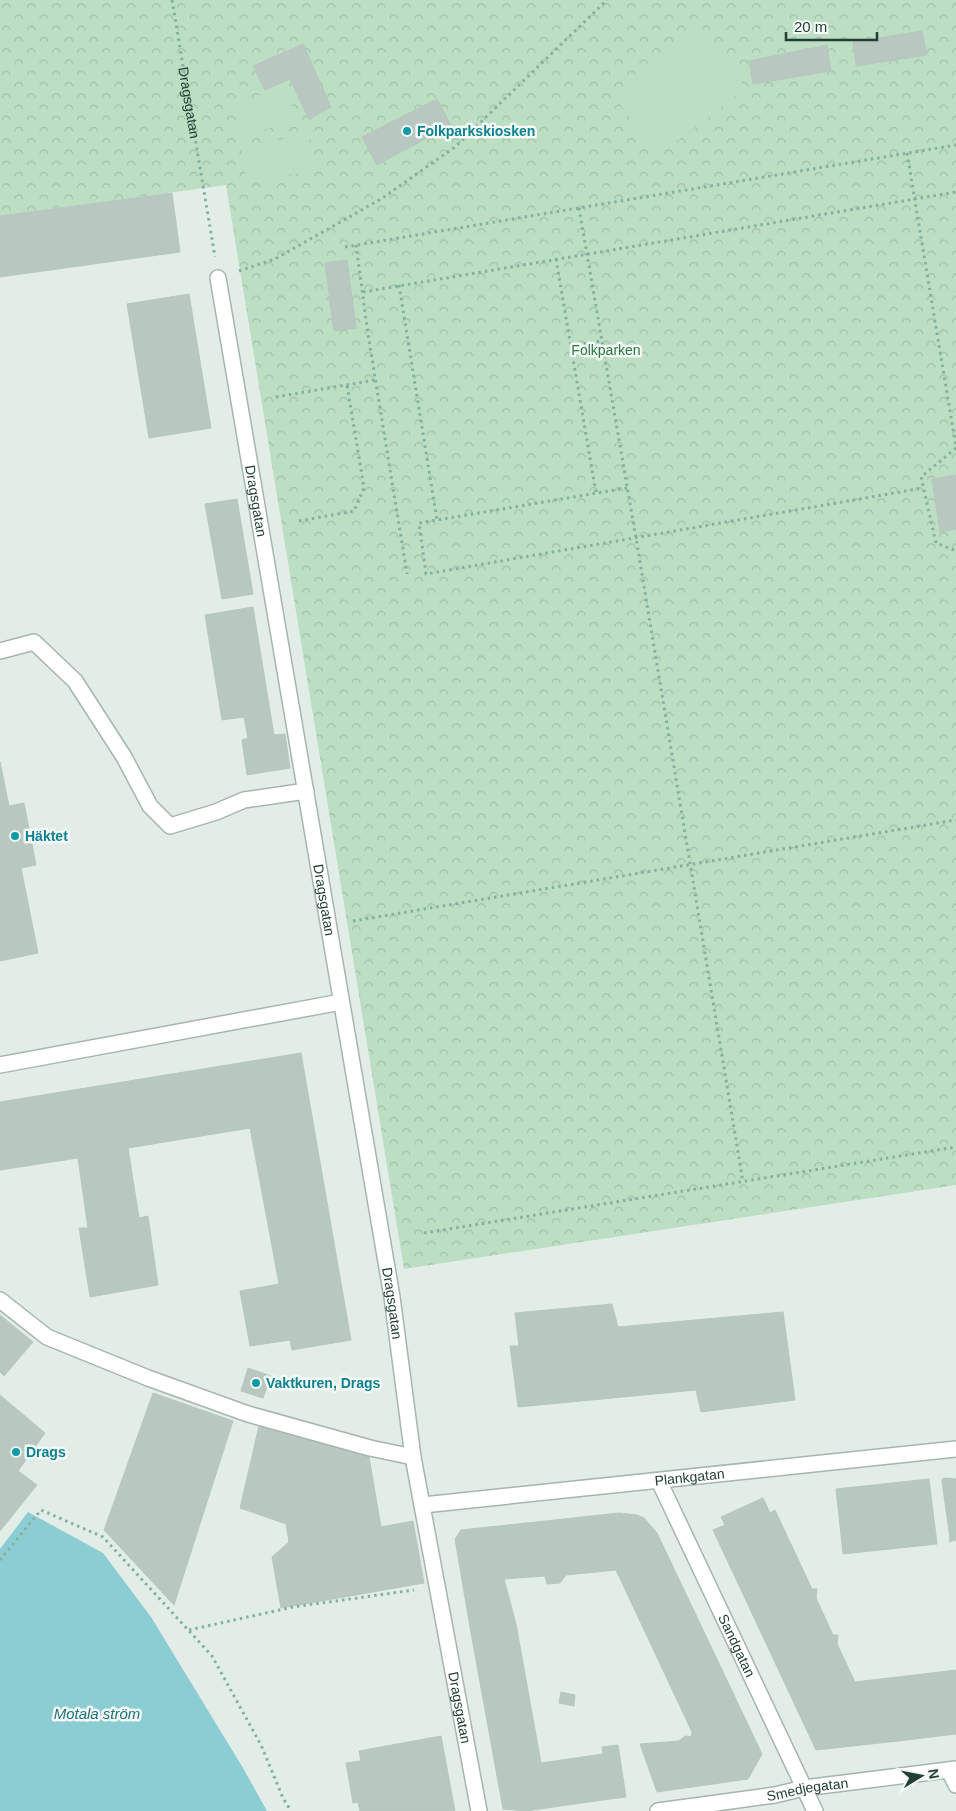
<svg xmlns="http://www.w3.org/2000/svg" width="956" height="1811" font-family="Arial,sans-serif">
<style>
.park{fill:url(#park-crowns)}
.garden{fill:#bcdec3}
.water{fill:#8bcdd2}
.building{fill:#b8c8c1;stroke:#b6c7be}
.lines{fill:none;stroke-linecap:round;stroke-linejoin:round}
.service-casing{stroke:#a6b5af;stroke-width:18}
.pedestrian-casing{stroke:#a6b5af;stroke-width:18}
.minor-casing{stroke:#a6b5af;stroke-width:18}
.path{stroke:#84b19f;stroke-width:3;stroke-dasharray:2.5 4;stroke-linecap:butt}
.service{stroke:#fff;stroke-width:15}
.pedestrian{stroke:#fff;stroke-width:15}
.minor{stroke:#fff;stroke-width:15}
.culture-dot{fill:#0f9aa8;stroke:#f4f9f6;stroke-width:2}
.labels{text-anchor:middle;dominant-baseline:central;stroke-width:5;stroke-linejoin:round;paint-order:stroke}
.street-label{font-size:14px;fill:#233f35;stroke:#f4f9f6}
.culture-label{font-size:14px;font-weight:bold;fill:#0d838f;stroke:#f4f9f6;text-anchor:start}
.park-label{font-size:14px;fill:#2c7643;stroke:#f4f9f6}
.water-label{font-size:15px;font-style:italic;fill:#1c737c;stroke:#f4f9f6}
</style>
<defs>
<pattern id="park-crowns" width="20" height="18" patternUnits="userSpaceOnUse" patternTransform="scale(1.25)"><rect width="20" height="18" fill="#bcdec3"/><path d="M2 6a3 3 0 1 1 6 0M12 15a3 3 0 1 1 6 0" fill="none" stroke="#a1c0a8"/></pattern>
</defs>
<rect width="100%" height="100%" fill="#e3ede8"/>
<path class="park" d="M0,0h956v1185l-552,84 -178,-1084 -226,31z"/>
<path class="garden" d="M702,28l44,60 -88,68 -44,-60z
M285,87l12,32 -55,18 -11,-32z
M308,134l7,36 -68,14 -6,-37z"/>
<path class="water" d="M28,1512l75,41 48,64 92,151 24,43h-267v-262z"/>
<path class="building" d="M922,31l5,24 -71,11 -3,-24z
M303,44l28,63 -22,12 -19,-40 -25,11 -12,-24z
M827,45l4,26 -78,13 -4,-23z
M437,99l14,26 -74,40 -15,-28z
M172,193l8,59 -180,25v-61z
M347,260l9,68 -22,3 -9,-68z
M189,294l22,134 -62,10 -22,-134z
M956,475v54l-16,3 -8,-53z
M237,499l16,95 -31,5 -17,-95z
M253,607l21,128 11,-1 5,34 -43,7 -5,-35 6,-2 -4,-21 -22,3 -17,-105z
M0,762l9,44 15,-3 12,62 -15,3 17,85 -38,8z
M301,1053l50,287 -59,10 -2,-10 -40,6 -10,-55 39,-7 -29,-156 -122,20 11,70 9,-2 10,69 -68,12 -11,-69h9l-10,-70 -78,12v-68z
M612,1304l6,23 165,-15 12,88 -94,12 -5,-22 -178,17 -8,-61h9l-4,-33z
M0,1315l33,27 -29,34 -4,-4z
M248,1368l23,8 -8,22 -22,-7z
M153,1393l80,28 -59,184 -70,-75z
M0,1395l45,38 -27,38 19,14 -37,46z
M259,1426l109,25 13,76 32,-6 11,62 -143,25 -9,-51 17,-15 -3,-18 -46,-16z
M946,1478l10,1v61l-7,2 1,-4 -8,-56v-3z
M929,1479l8,65 -94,10 -7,-65z
M763,1498l7,15 5,-3 37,79h5l-1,9 17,37h5l-1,9 18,38 26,-3 17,62 -82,9 -103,-220 12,-5 -4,-8z
M619,1513l18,2 7,3 13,15 105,221 -14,25 -91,13 -17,-48 39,-3 6,-5 6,1 1,-5 -76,-162 -50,5 -6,8 -13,1 -2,-8 -41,3 12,45 -45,9 -16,-94 6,-9z
M516,1624l25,139 62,-9 7,45 -84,12 -23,-2 -32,-176z
M956,1670v64l-58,7 -17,-62z
M561,1692l14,3 -1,11 -15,-3z
M441,1736l14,75h-95l-2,-9 -5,1 -7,-40 15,-2 -2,-10z
M618,1745l8,52 -16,2 -8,-52z"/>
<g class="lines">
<defs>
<path id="service" d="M0,651l34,-9 41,39 49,76 26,49 20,20 46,-14 28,-12 62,-9
M949,1770l7,15"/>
<path id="pedestrian" d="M0,1300l47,37 101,41 100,36 122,34 43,9"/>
<g id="minor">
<path id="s2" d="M218,278l174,1019 21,160 66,354"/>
<path d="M0,1065l341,-63"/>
<path id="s3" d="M659,1481l156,330"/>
<path id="s4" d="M423,1505l533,-56"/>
<path id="s5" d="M658,1811l117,-16 29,-7 152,-19"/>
</g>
</defs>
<use href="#service" class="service-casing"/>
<use href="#pedestrian" class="pedestrian-casing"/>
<use href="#minor" class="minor-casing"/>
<g class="path">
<path id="s1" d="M172,0l43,257"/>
<path d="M907,153l49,294"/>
<path d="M579,208l57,330 107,644"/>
<path d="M356,245l12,89 39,240"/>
<path d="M345,247l611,-102"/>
<path d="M556,259l40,234"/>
<path d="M239,271l36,-12 106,-60 74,-52 152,-147"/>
<path d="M399,285l38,235"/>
<path d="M363,292l593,-100"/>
<path d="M571,346l30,-5"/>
<path d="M276,397l99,-17"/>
<path d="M956,448l-35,29 15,66 20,8"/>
<path d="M627,488l-208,35 7,51 497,-86"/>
<path d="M299,521l55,-10 10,-23 -17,-103"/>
<path d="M353,921l603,-101"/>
<path d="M424,1233l532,-86"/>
<path d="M0,1560l41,-50 62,27 109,119 49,89 22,53 8,13"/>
<path d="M189,1630l104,-23 121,-17"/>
</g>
<use href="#service" class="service"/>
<use href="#pedestrian" class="pedestrian"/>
<use href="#minor" class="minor"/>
</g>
<g class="culture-dot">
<circle cx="407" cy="131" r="5"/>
<circle cx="15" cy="836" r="5"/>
<circle cx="256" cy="1383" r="5"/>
<circle cx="16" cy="1452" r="5"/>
</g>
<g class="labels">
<g class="street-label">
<text stroke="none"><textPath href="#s1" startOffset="104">Dragsgatan</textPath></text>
<text stroke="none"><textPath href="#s2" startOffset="226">Dragsgatan</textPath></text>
<text stroke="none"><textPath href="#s2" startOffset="631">Dragsgatan</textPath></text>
<text stroke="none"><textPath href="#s2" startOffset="1040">Dragsgatan</textPath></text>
<text stroke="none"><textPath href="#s4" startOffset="268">Plankgatan</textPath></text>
<text stroke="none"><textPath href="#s3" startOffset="182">Sandgatan</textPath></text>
<text stroke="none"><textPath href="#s2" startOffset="1450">Dragsgatan</textPath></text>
<text stroke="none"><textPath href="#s5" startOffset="151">Smedjegatan</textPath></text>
</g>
<g class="culture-label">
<text x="417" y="131">Folkparkskiosken</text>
<text x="25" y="836">Häktet</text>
<text x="266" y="1383">Vaktkuren, Drags</text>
<text x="26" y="1452">Drags</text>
</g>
<g class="park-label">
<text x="606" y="350">Folkparken</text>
</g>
<g class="water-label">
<text x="97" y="1713">Motala ström</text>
</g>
</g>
<g transform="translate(921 1776) rotate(80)" stroke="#f4f9f6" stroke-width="4" paint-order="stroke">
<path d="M0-4L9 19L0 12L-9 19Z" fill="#233f35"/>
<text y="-8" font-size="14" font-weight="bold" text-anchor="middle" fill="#233f35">N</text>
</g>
<path d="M786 32v8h91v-8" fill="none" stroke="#233f35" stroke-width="2.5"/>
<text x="794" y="32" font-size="15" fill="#233f35" stroke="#f4f9f6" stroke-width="4" paint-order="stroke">20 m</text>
</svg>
